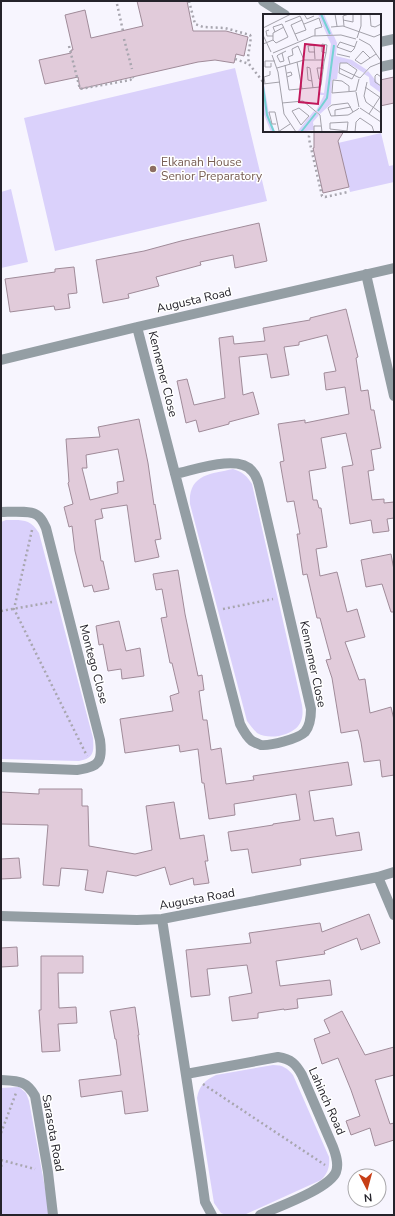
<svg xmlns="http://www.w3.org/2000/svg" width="395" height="1216" font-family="'Nunito Sans',sans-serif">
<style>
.green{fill:#dad1fb}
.building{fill:#e1cbda;stroke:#a08b99;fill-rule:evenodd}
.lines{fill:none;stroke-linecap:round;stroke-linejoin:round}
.path{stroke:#a8a6af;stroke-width:2.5;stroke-dasharray:2 3;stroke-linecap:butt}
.minor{stroke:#949ea4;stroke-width:10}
.education-dot{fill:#8d6e63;stroke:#fff;stroke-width:1.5}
.labels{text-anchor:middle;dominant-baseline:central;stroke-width:3;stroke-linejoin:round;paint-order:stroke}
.education-label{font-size:12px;fill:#785e54;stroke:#fff;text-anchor:start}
.street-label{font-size:12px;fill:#25232b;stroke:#fff}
.inset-river{fill:none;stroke:#75d2d4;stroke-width:2}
.inset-road{fill:none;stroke:#a3a1aa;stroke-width:1}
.view{fill:#c2185b;fill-opacity:0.15;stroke:#c2185b;stroke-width:2}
.inset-edge{fill:none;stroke:#25232b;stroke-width:2}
</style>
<rect width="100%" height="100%" fill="#f7f5fe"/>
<path class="green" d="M235,68l32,133 -212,50 -31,-133z
M381,133l8,33 5,-1v17l-44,10 -12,-49z
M11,189l17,73 -27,6v-76z
M233,469c10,3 14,7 19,15l50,221c3,19 -6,27 -23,31 -8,1 -15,1 -22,-3 -4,-4 -7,-8 -10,-12l-57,-217c-2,-30 21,-30 43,-35z
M6,520c15,0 24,-2 33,13l54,205c1,14 1,20 -14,23l-78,-2v-237z
M273,1065c10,0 14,3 20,10l36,82c1,9 -1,16 -8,23l-77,35h-18l-5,-2 -7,-10 -17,-105c2,-12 8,-18 19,-23z
M19,1087l7,6 3,8 21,114h-49v-127z"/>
<path class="building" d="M137,1h50l6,30h33l22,6 -4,19 -8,-2 -2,9 -19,-3 -17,2 -118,27 -2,-12 -33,7 -6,-24 32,-7v-3h2l-8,-35 20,-5 6,28 52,-12z
M394,77v26l-14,3v-26z
M314,131h30l-6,10 11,46 -26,6 -10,-45h1z
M259,223l8,38 -32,7 -2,-13 -33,7 1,3 -45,12 3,9 -31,8 1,4 -26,5 -7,-43 48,-9 37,-10z
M74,267l3,26 -9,1 2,14 -15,2 -1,-4 -44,6 -5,-33 50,-7v-3z
M346,309l12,48 -2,1 5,33 7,-1 3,20h3l7,38 -10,2 3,20 -6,1 4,29 12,-1v4l10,-1v16l-7,1 2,12 -16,2 -2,-13 -21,4 -8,-57 11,-2 -7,-32 -25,5 5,30 -17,3 4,29h4l2,8h2l6,39 -11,2 4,27 17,-4 10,40 10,-3 8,28 -20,5 14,38 6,-1 5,34 21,-6 3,13v55l-12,2 -2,-17 -16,2 -3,-20 -3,-12 -17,3 -9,-55 -6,-18 5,-1 -11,-41h-3l-10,-44 -4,1 -6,-41h3l-6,-33 -7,1 -7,-40 4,-1 -6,-37 27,-4v3l44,-9 -4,-27 -19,3 -2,-17 12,-2 -9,-36 -28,7v3l-15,2 5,28 -18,3 -4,-24 -28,3 4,38 10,-3 6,22 -30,8v2l-30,8 -3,-12 -10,3 -9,-42 10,-2 7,26 31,-7 -6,-60 14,-2 1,8 31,-3 -2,-13 47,-8v-2z
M139,419l9,44 6,42 1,-1 6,35 -6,1 4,17 -24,5 -8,-57 -26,4 2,9 -8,2 6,41h2l6,28 -15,3 -2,-7 -8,2 -9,-36 -3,-25 -3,1 -5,-20 9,-3 -5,-21 1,-1 -3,-43 34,-2 -2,-10zM118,449l6,32 -7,1 1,11 -28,7 -8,-32h5l-1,-13z
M391,554l3,16v42h-3l-9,-28 -16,3 -5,-27z
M178,570l7,44 13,62 4,-1 2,15 -5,1 4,29h4l4,30 10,-2 5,36 28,-4 -1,-4 95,-14 4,23 -43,6 5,30 19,-3 3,18 23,-4 3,18 -62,9 1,6 -49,8 -4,-24 -17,2 -3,-19 45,-7v-1l27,-4 -4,-26 -62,10 1,11 -26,4 -5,-36h-2l-4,-34 -18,3 -1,-7 -54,8 -5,-34 53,-8 -3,-15 9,-3 -7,-30h-2l-9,-45 6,-1 -5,-28 -6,1 -3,-16z
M119,621l7,30 14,-3 4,28 -22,3 -1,-10 -13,2 -5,-27 -4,1 -3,-19z
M39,789h43v17h6l1,40 46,8 17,-4 -6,-44 28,-4 6,37 24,-4 4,26h-3l4,22 -15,2 -1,-7 -23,7 -5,-18 -29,9 -29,-5 -4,22 -18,-3 3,-20 -27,-2 -2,18 -16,-1 5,-60 -47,-1v-32l38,2z
M19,858l2,20 -20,1v-20z
M369,914l11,29 -19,7 -4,-12 -33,13 1,3 -49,7 4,25 50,-6 2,15 -35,4 1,9 -14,2v-1l-26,4v5l-26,3 -3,-24 23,-4 -5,-28 -40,4 3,26 -19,2 -5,-47 65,-7 -2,-10 71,-10 2,9z
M17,947l1,19 -17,1v-19z
M41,956h42v17h-25l1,35 17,-1 1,16 -19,1 2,27 -18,1 -3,-42h2z
M135,1007l4,28h-1l10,76 -23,3 -3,-23 -41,6 -2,-17 42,-5 -5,-36h-1l-5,-28z
M342,1011l23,44 29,-8v28l-19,5 15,44 4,-1v17l-19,6 -5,-18 -19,7 -5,-14 14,-5 -9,-26 -13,-32 -16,6 -8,-25 16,-6 -6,-13z"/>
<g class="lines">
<path class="path" d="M189,1l6,23 8,3 22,1 25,7 1,2 -3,20 1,7
M117,4l6,27
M124,39l8,30
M69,46l11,43 50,-9 4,-2 -1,-1
M235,59l14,5 15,19
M311,131l-2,5v3l13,57 3,1 23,-5
M32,530l-18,79 73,147
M223,609l50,-10
M1,611l51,-9
M203,1084l122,81
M1,1133l15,-40
M1,1160l34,9
M1,1165l2,4"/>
<path class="minor" d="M263,1l22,14
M380,42l14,-3
M380,67l14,-3
M366,274l28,122
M137,327l103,397c3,6 7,13 12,17 2,1 6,3 9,4 9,1 37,-6 44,-13 5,-6 6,-15 6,-23l-50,-215c-2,-8 -3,-17 -9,-23 -14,-17 -57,-1 -77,3
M1,360l136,-33 257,-59
M1,512c9,0 29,-2 36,3 5,3 7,9 9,13l54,212c3,22 -1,27 -23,30l-76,-3
M378,877l16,38
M1,916l136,4 25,-1 216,-42 16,-5
M162,919l39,254 4,29 7,13
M186,1074l92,-17c13,2 18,7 24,18l31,72c3,8 6,17 3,25 -7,17 -59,35 -76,43
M1,1080c16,1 25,0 34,16l13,76 5,43"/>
</g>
<circle class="education-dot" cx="153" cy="169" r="4"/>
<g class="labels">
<g class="education-label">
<text x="161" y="162">Elkanah House<tspan x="161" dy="14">Senior Preparatory</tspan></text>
</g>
<g class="street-label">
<text transform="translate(194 300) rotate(-13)">Augusta Road</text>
<text transform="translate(163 374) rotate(76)">Kennemer Close</text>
<text transform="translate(94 664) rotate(75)">Montego Close</text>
<text transform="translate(313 664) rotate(78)">Kennemer Close</text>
<text transform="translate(197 899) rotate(-10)">Augusta Road</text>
<text transform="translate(327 1101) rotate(66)">Lahinch Road</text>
<text transform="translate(53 1133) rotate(80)">Sarasota Road</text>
</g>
</g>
<g transform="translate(263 14)">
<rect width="118" height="118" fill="#f7f5fe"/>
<path d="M55,0h6l9,21h-6zM64,22h7l3,7 -1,13 16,4 15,10 -3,3 -16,-10h-9l-2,16 -5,1 -1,24 -11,10 -4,-3 8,-16h-6v-3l6,1 7,-49zM105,57l13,16v6l-11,-8 -1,-8 -5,-3zM1,70l6,36 5,12h-4l-8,-20zM51,97l5,4 -6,7 1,8 -17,2z" fill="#dad1fb"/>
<path class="inset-river" d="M58,0l9,20M0,72l4,29 7,17M55,97l9,-13 7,-53M38,118l15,-19"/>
<path class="inset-road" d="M41,0l3,5 7,-3M72,0l2,12M107,0l1,12 4,1 6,-3M80,6l10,2v-8M22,8l15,-6 2,4M41,10l15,-6 3,9 -7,2v7M81,12l-1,-10 6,-2M68,13l12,-1 31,11 7,-3M0,14l28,-14M6,16l-3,1 1,5h6M32,20l11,-4 -4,-10 -11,5 7,16M0,21l8,17M94,24l4,-12v-12M96,25l11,6 11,16M10,26v-7l11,-6M0,30l10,-4 3,3 12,-6 -6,-13 -9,3 2,5M92,33l-15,-5 -3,5 14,5 3,-3 3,-8M52,38h-6l-1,-6 6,-1 1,14M10,39l40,-17 28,-1 15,4M19,39l2,8 -4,1 -3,-6 1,-1 8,-4M74,40l13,3M9,41l6,17 6,42 12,18M107,44l-7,-7 -8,9 6,4 15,-10M34,48l5,27M8,49v4h-6v-6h10M77,49h7l10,7 -5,9 -13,-6zM27,50l-2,-7 5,-2 -1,-6 6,-3 6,14M22,51l4,25 31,-3 1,-2 3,-23 2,-9 1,-8 -5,-1v8l4,1M14,54l27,-8h21M76,54l21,10M24,59l4,-1 1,3 -5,2M118,63l-4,-3 -2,2v6l6,4M97,64l10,-11 10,-4M59,66l-3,-1 -2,-11h7M49,67l-4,-1 -1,-13 3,1 3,20M104,68l-3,14 2,6 15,11M0,70l17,-2M2,70l-1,-7 6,-2v-4M102,73l16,11M86,77v-5l-7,-5 -9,-1 -1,13 24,-2M93,77l3,-12M93,78l3,15M19,89l21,-2 17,14 2,17M36,94l10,8 -8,9 -9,-14zM97,94l21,14M90,98l-5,-9 -16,2 -4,3 3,8 17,-1 2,-1 3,-2 5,-3 1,-1M106,100l11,-17M72,102v-6l16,-3M85,108l-1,9 -17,-2v-6zM13,110h-4l-3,-12h6l4,19M15,118l12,-8M51,118v-6h7M92,118l1,-10 4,-4 12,8 2,6"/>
<path class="view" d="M42,30l19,2 -6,58 -19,-2z"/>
<rect width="118" height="118" class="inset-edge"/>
</g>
<rect width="395" height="1216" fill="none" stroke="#25232b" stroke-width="4"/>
<g transform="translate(367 1188) rotate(174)"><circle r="19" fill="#ffffff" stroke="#a8a7aa"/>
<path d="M0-3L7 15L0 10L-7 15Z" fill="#c73e16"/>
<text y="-6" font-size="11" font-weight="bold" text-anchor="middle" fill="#25232b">N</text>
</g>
</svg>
